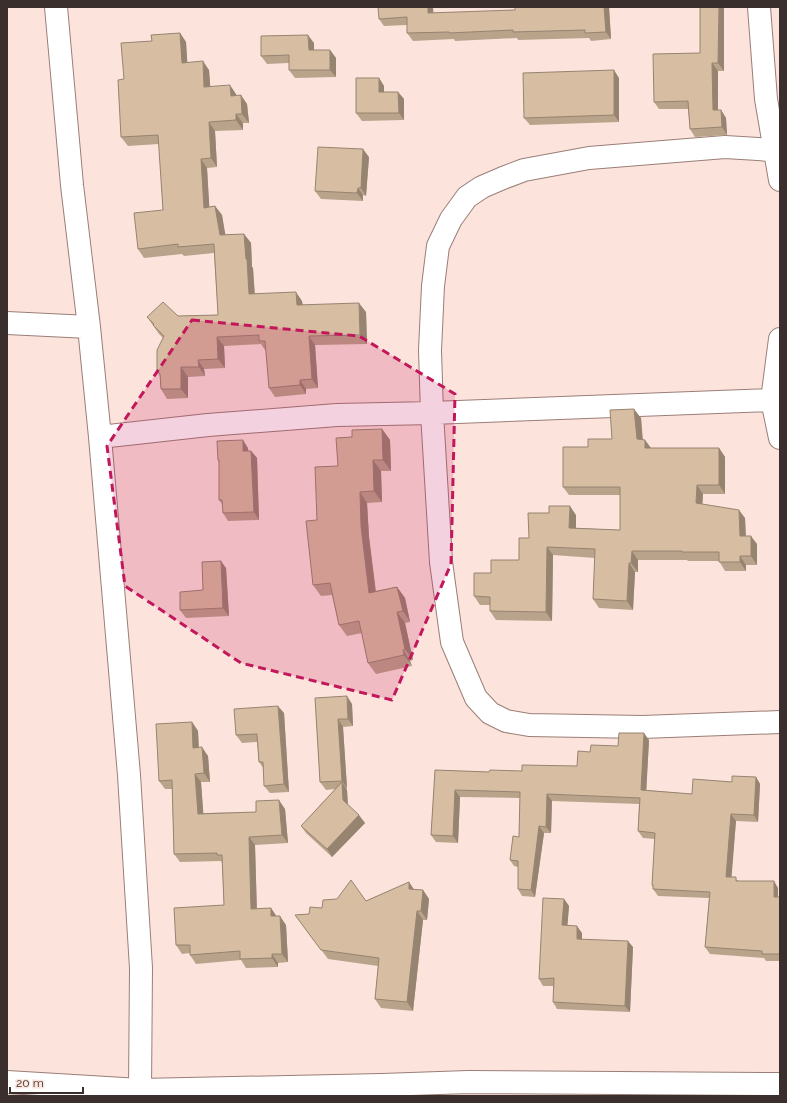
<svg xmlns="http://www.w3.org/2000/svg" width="787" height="1103" font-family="Raleway,sans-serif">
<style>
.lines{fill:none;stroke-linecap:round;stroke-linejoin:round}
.minor-casing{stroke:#9a7e77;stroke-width:24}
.minor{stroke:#fff;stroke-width:22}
.wall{fill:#b9a38a}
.shaded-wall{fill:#968471}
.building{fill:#d7bda1;stroke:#968471}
.marked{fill:#c2185b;fill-opacity:0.2;stroke:#c2185b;stroke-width:3;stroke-dasharray:8 5;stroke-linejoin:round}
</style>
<rect width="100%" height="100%" fill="#fce4dd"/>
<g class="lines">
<defs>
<path id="minor" d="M56,7l16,178 17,142 11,110 29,338 12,193 -1,122
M759,7l7,92 14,81
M780,151l-22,-2 -33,-2 -136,11 -65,12 -21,8 -21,9 -15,10 -16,22 -13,27 -5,40 -3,64 2,63 9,149 11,80 24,56 14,15 16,8 23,4 113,2 138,-5
M7,323l82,4
M780,339l-8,61 8,38
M100,437l108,-12 129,-10 95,-2 340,-13
M7,1082l133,8 242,-5 86,-3 312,2"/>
</defs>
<use href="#minor" class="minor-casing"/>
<use href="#minor" class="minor"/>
</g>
<path class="wall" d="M609,7l2,32 -20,2 -2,-3 -71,2 -1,-2 -62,3 -1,-2 -41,2 -6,-8v-8l-23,1 -5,-7 54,-6z
M700,7h24v64h-6v39h3l5,8 1,17 -32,2 -5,-8 -2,-20h-29l-5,-7 46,-49z
M180,33l6,9 1,21 22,7 1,16 26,8v1l11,9 2,19h-6v7l-28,1 2,36 -10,1 2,39 6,-1 7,9 3,20 19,-1 7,9 1,24 1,1 2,26 47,7 1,4 63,7 1,32 -52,1 3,43 -12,1v5l-31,3 -6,-9 -3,-38h-1l-4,-6 -37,2 1,22 -21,1 1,7 -17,1v21l-21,1 -6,-10 -1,-13 -3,-5 6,-33 -4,-4 -12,-17 71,-2 -4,-62 -30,3 -2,-2 -38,4 -6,-9 25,-39 -4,-66 -31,2 -7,-9 3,-58 28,-38z
M314,43v7h16l6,8v19l-41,1 -6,-8v-7l-22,1 -6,-8z
M379,78l5,8v6h14l6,7v21l-42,1 -6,-8z
M619,78v44l-89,3 -6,-7z
M369,157l-3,39 -3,-1v6l-42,-2 -6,-8z
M641,418l2,21 8,9h68l6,9v37h-22l-1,10 43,14 1,18 11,8v21h-11v6h-21l-6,-10h-31l-1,-1h-49v12h-3l-2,38 -34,-2 -6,-9 2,-41 -42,-3 -1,66 -56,-1 -6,-9v-6h-10l-6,-9 17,-23 28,-13 10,-22 47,-23v13l44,2v-35h-51l-6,-8 25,-40 24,-8z
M382,429l8,11 1,31h-10l1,31 -15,1 2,34 7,54 21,-4 8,11 5,24 -5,1 8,37 -3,1 2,5 -36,8 -8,-11 -6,-30 -15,3 -8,-11 -7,-30 -11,1 -8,-11 4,-65 21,-54 14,-29z
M248,448v3h3l6,7 2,62 -31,1 -5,-8v-8l-4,-5v-37l-1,-3z
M226,568l3,48 -43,2 -6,-8 23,-20z
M315,698l37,6 1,22 -10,1 4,61 -1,1 1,1 1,15 17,18 -33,34 -26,-24 -5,-7 34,-37 -9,1 -6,-8z
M284,713l5,79 -19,1 -6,-7v-17l-5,-7 -2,-20 -15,1 -6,-8z
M192,722l6,9 1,17 9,8 2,26h-9l2,31 53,-1 29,-3 3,34 -33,2 2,64 14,-1 5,8 10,9 2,37 -10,1v4l-32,1 -5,-8 -45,4 -6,-9v-2l-8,1 -6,-9 48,-40 -2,-42 -1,-2 -41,1 -6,-8 -2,-65h-7l-6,-8z
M649,740l-3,50 46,4 40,-12 24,-5 4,7 -2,38 -22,-1 -5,56 8,4 39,7v9h2v64h-14l-2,-3 -54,-4 -5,-7 4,-49 -51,-2 -5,-7v-2l-1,-2 3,-46 -12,-1 -5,-7 1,-27 -87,-3 -1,32h-7l-9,64 -13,-1 -4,-7v-22l-4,-1 -4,-6 9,-23 1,-39 -60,-1 -2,46 -22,-1 -5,-7 4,-65 54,2 33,-1 55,-5 13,-14z
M409,882l5,8h9l6,9 -2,21h-4l-10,91 -32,-3 -6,-9 3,-33 -50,-7 -33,-44 14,-1 13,-6 44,-7z
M564,899l5,7 -2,19 15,8v7l51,7 -3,65 -73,-3 -4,-7v-16h-10l-4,-7z"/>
<path class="shaded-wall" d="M428,7h5l1,14 -6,-8z
M604,7h5l2,32 -5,-7z
M719,7h5v64l-6,-8z
M180,33l6,9 2,30 -6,-9z
M308,35l6,8v15l-5,-8z
M330,50l6,8v19l-6,-7z
M203,61l6,9 2,26 -7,-9z
M712,63l6,8v47l-5,-8z
M614,70l5,8v44l-5,-7z
M379,78l5,8v14l-5,-8z
M230,85l6,9 1,11 -6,-9z
M398,92l6,7v21l-5,-7z
M241,95l6,9 2,19 -7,-9z
M721,110l5,8 1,17 -5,-8z
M236,114l7,9v7l-7,-10z
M209,122l6,9 2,36 -6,-9z
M363,149l6,8 -3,39 -5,-8z
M201,159l6,9 3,49 -6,-9z
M358,188l5,7v6l-6,-8z
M215,206l7,9 5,29 -7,-9z
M244,234l7,9 1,24 1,1 2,35 -6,-9z
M296,292l6,9 1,13 -6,-9z
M359,303l7,9 1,32 -7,-9z
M309,336l6,9 3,43 -6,-9z
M217,337l7,9 1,22 -7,-9z
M198,360l6,9 1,7 -6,-9z
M181,367l7,10v21l-7,-9z
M300,380l6,9v5l-6,-9z
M634,409l7,9 2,30 -6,-9z
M382,429l8,11 1,31 -8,-11z
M243,440l5,8 1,11 -6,-8z
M645,440l6,8h-6z
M719,448l6,9v37l-6,-9z
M251,451l6,7 2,62 -5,-8z
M373,460l8,11 1,31 -8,-11z
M697,485l6,9 -1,17 -6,-8z
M360,492l7,11 2,34 8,67 -8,-11 -8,-67z
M570,506l6,9v22l-7,-9z
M739,510l6,8 1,26 -6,-8z
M751,536l6,8v21l-6,-9z
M547,547l6,8 -1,66 -6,-9z
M632,551l6,9v12l-7,-9z
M740,556l6,9v6l-6,-9z
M221,561l5,7 3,48 -6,-8z
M629,563l6,9 -2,38 -6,-9z
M397,587l8,11 5,24 -7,-11z
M397,612l8,11 8,37 -8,-11z
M403,650l7,11 2,5 -8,-11z
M347,696l5,8 1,22 -5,-7z
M278,706l6,7 5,79 -5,-8z
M338,719l5,8 4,61 -5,-7z
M192,722l6,9 1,25 -6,-8z
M644,733l5,7 -3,57 -5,-7z
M202,747l6,9 2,26 -6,-9z
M195,774l6,8 3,40 -6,-8z
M756,777l4,7 -2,38 -4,-7z
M342,782l5,8 1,18 -5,-8z
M455,790l5,7 -2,46 -5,-7z
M547,794l5,7 -1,32 -5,-6z
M279,800l6,9 3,34 -6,-8z
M731,814l5,7 -5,63 -5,-7z
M359,815l6,8 -33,34 -5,-8z
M539,826l5,7 -9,64 -4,-7z
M249,837l6,8 2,73 -6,-9z
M774,881l4,7v16l-4,-7z
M409,882l6,9 -6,-2z
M423,890l6,9 -2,21 -6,-9z
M564,899l5,7 -2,26 -5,-7z
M271,908l6,9 -6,-1z
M417,911l6,9 -10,91 -6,-9z
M280,916l6,9 2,37 -6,-8z
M577,926l5,7v13l-5,-7z
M628,941l5,6 -3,65 -5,-6z
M272,954l6,9v4l-6,-9z"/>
<path class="building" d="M378,7h50v6l87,-3v-3h89l2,25 -21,1v-3l-72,2v-2l-64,3v-1l-42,1v-16l-28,2z
M700,7h19l-1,56h-6l1,47h8l1,17 -32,2 -2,-28 -34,1 -1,-48 47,-1z
M180,33l2,30 21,-2 1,26 26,-2 1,11 10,-1 1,19h-6v6l-27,2 2,36 -10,1 3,49 11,-2 5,29 24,-1 2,25h1l2,35 47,-2 1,13 62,-2 1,32 -51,1 3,43 -12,1v5l-31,3 -4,-47h-6v-6l-42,2 1,22 -20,1 1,7h-18v22h-20l-1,-15 -3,-3v-21l7,-14 -11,-11 1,-1 -7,-7 16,-15 15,14 40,-1 -4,-71 -36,3v-3l-40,5 -4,-36 29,-3 -5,-75 -37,2 -3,-57 6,-1 -3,-36 31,-2 -1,-6z
M308,35l1,15h21v20h-41v-15l-28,1v-20z
M614,70v45l-90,3 -1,-45z
M356,78h23v14h19l1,21h-43z
M318,147l45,2 -2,39h-3l-1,5 -42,-2z
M634,409l3,30 8,1v8h74v37h-22l-1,18 43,7 1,26h11v20h-11v6h-21v-10h-37v-1h-50l-1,12h-2l-2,38 -34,-2 2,-50 -48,-2 -1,65 -56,-1v-14l-16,-1v-23h17v-13h28v-22h10l-1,-25h21v-7h21l-1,22 51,2v-43h-57v-40h25v-8h24l-2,-29z
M382,429l1,31h-10l1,31 -14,1 1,34 8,67 28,-6 6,24 -6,1 8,37 -2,1 1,5 -36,8 -9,-42 -20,4 -9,-42 -17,2 -7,-64 11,-1 -2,-53 23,-1 -2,-28 16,-1v-7z
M243,440v11h8l3,61 -31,1 -1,-13h-3v-40h-1l-1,-19z
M221,561l2,47 -43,2v-18l23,-2 -1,-28z
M347,696l1,23h-10l4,62 -22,1 -5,-84z
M278,706l6,78 -20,2 -1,-24h-4l-2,-28 -21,1 -2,-26z
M192,722l1,26 9,-1 2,26 -9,1 3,40 58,-2v-11l23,-1 3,35 -33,2 2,72 20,-1v8h9l2,38h-10v4l-32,1v-8l-50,4v-10h-14l-2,-37 50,-3 -2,-50h-5v-2l-43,1 -2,-74 -13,1 -3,-57z
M619,733h25l-3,57 51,4 1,-15 39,3v-6l24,1 -2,38 -23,-1 -5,63h10v4h38v16h6v57h-18v-3l-57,-4 5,-55 -57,-3v-4h-1l3,-52 -17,-2 2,-33 -93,-4 -1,33 -7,-1 -8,64 -13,-1v-28l-8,-1 3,-24 6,1 1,-45 -65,-2 -2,46 -22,-1 4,-65 54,2 1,-2 32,1v-6l55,1 1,-15 12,1 1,-7 27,1z
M342,782l1,18 16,15 -32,34 -26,-23z
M351,880l15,21 43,-19v7l14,1 -2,21h-4l-10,91 -32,-3 4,-41 -58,-8 -26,-35 14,-1 1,-7 12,1 1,-8 14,-1z
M543,898l21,1 -2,26 15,1v13l51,2 -3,65 -72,-4 1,-24 -15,1z"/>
<path class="marked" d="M192,320l167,16 96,58 -4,170 -59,136 -151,-37 -116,-77 -18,-140z"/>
<rect width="787" height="1103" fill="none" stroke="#3a2f2c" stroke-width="16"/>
<path d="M10 1087v6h73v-6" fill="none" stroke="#3a2f2c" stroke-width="2"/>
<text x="16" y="1087" font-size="12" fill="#3a2f2c" stroke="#fce4dd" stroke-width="3" paint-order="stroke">20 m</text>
</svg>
